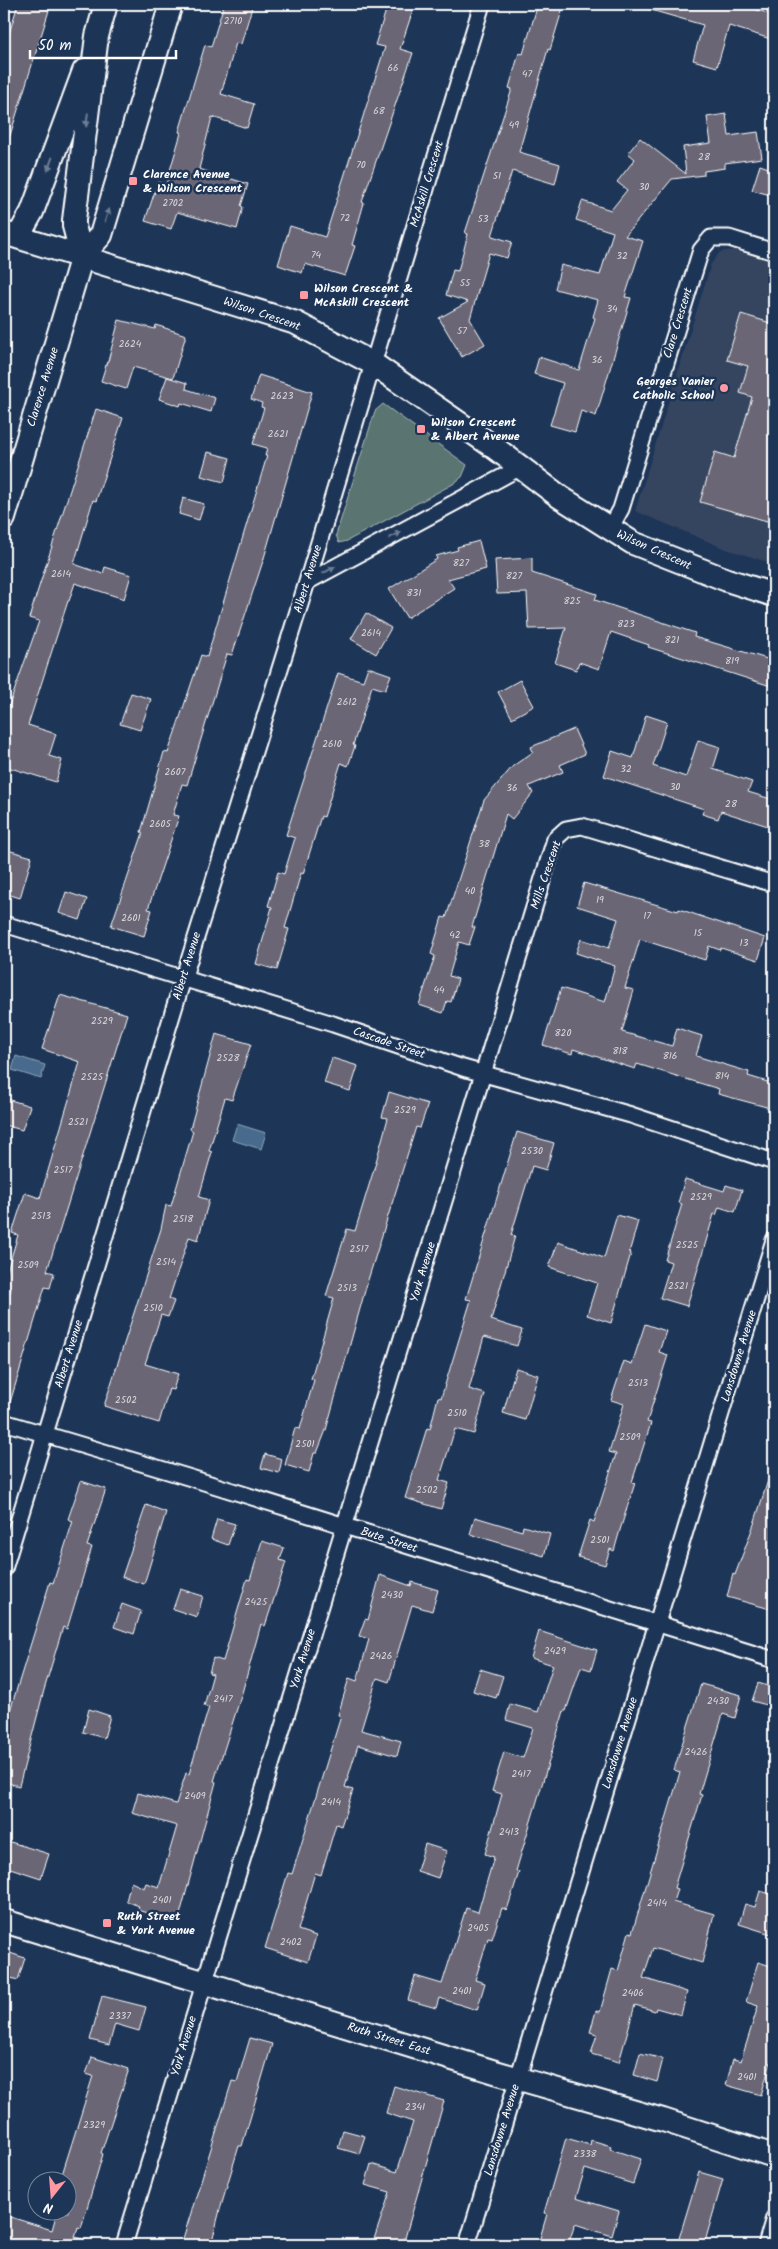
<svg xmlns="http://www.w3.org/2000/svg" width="778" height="2249" font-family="Kalam,sans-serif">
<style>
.built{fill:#344460}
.green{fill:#5a7471;stroke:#acbab8}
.water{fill:#466a8d;stroke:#90a6bb}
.building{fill:#6a6675;stroke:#fff}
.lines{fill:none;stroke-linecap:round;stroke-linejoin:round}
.street-casing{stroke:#fff;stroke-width:19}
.secondary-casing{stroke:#fff;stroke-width:26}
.street{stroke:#1d3557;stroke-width:15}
.secondary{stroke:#1d3557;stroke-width:22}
.oneway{fill:#6c7c92}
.poi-dot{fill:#ff9aa2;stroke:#1d3557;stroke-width:2}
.labels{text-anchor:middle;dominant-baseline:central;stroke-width:5;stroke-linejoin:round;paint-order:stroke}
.number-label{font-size:10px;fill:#dad9dc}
.poi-label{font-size:12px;font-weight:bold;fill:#fff;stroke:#1d3557;text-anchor:start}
.street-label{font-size:12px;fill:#fff;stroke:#1d3557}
</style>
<rect width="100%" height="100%" fill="#1d3557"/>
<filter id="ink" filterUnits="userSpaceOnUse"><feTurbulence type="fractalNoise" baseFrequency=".02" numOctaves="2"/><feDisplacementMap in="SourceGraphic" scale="10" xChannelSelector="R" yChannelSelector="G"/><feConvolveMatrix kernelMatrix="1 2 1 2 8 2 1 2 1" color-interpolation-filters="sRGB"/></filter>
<g filter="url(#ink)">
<path class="built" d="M734,250l40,12v302l-48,-15 -91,-38 76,-247 9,-12z"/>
<path class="green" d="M383,404l84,61 -5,12 -9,7 -106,57 -8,2 -3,-8 39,-124z"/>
<path class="water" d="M16,1056l29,9 -4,14 -29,-9z
M237,1124l29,9 -5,16 -29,-9z"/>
<path class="building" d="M18,4h33l-44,141 -3,-1v-94z
M224,4h29l-12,40 -5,-1 -15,51 33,10 -7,24 -35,-11 -13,52 49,15 -7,22 2,1 -6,22 -60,-17 -6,17 -26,-8 13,-39 8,2 15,-51 -2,-1 26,-87 6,2z
M388,4h27l-15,45 13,4 -51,149 2,1 -12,42 3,1 -10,30 -40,-12 -3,9 -24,-8 12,-39 35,11 60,-190 -10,-2z
M538,4h26l-14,46 -2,-1 -29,103 41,12 -5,20 -43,-13 -20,65 20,6 -5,16 -18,-5 -19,66 15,25 -23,13 -23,-39 29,-16 -22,-7 7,-25 5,1 10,-37 -3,-1 47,-144 -3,-1 10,-35 4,1z
M644,4h93l37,11v25l-45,-14 -12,41 -24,-7 10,-35 -59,-17z
M726,114l3,22 29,-4 4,26 -37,5v5l-21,3v4l-32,4 -47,57 18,5 -18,56 6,1 -35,118 -15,-5 -6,21 -25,-7 13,-42 -29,-9 5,-17 40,13 16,-52 -2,-1 5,-17 -43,-11 6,-24 39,10 13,-43 -37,-12 6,-19 29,9 16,-20 -10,-8 18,-23 -7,-6 12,-15 46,36 -3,-27 28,-4 -4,-26z
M760,165l14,5v26l-22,-6z
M741,314l33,10v199l-74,-21 15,-50 19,6 18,-61 -12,-4 8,-27 -21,-6z
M119,320l36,9 1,-4 30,10 -13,43 -40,-11 -7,22 -25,-8 5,-16h1z
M259,375l53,17 -48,166 -32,97 -5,-1 -40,131 -5,-1 -9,31 6,1 -31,93 4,1 -8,26 -33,-10 32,-93 -2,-1 23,-80 4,1 33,-98 6,2 60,-201h-2l2,-8 -14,-4 11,-36 -3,-1 1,-4 -11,-4z
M167,377l20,6 -1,6 29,9 -4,14 -30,-9 -1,3 -21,-7z
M96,409l27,9 -27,83 -3,-1 -19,64 29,10 2,-7 26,8 -7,24 -49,-16 -6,18h-1l-40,124 28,9 -7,22 13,4 -6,22 -52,-16v-46l35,-99 -10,-3z
M208,452l22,6 -6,24 -23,-6z
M183,498l21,6 -5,16 -20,-6z
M479,541l7,28 -38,10 6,9 -47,30 -18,-29 48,-30 -1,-3 22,-6 -1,-3z
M532,558v15l65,21 -2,6 100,33 -1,4 80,24v26l-126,-40 1,-2 -38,-13 -12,37 -20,-7 -3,8 -21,-7 11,-35 -37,1 -2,-36 -30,1 -2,-34z
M366,613l25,15 -15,26 -25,-15z
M368,667l23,8 -6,15 -13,-4 -19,59 2,1 -7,20 -7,-3 -17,54 -3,-1 -18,58 -2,-1 -16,55 4,1 -12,41 -21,-6 16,-57 -4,-1 10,-34 6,2 11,-36 -9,-3 52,-162 25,8z
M520,680l14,26 -22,12 -14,-26z
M131,693l20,6 -11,31 -20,-6z
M646,715l21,7 -14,44 33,11 12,-37 22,7 -7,22 39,13 -4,10 26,8v28l-53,-17 -3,8 -16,-5 2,-5 -100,-33 8,-25 21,7z
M574,729l11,25 -25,11 3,7 -34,14 4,7 -21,26 -6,-5 -34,113h3l-6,18 -10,-3 -10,34 9,3 -7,23 -4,-1 -4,12 -24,-8 16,-49 -4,-2 11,-37 4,1 38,-118 29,-34 20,-14 -2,-5z
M4,849l28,8 -12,41 -16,-5z
M584,883l94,28 1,-2 86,29 -7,22 -37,-12 -1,2 -11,-4 -4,14 -65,-21 -15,49 9,2 -12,42 50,14 5,-18 25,8 -6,20 53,16 -1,4 26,8v25l-56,-15 1,-5 -82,-25 -2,5 -62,-20 -1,5 -29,-9 18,-57 44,14 10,-36 -39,-13 5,-14 28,9 9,-29 -41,-13z
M66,892l21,7 -7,21 -21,-7z
M60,995l67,19 -80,257 7,2 -4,15 -5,-1 -37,122 -4,-1v-95l7,-24 -7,-2v-6l14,-46 -6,-2 13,-40 15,5 40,-136 -38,-13z
M216,1034l35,10 -19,56 -7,-2 -16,53 3,1 -13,45 10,3 -11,40 -9,-3 -20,62 5,2 -6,16 -7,-2 -16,49 33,10 -5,16 -4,-1 -10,34 -55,-17 57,-177 5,-24 5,1 22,-75 -3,-2z
M332,1058l26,8 -8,25 -26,-8z
M389,1092l39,12 -8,24 -4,-1 -48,153 -42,150 -9,23h-3l-5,19 -24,-7 10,-37 5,1 14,-49 -3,-1 23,-81 -8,-2 8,-26 13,-41 8,2 19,-62 14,-51 -6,-1z
M4,1098l26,8 -8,24 -18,-5z
M517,1132l37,11 -8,27 -14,-4 -21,69 4,1 -24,84 31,10 -5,16 -33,-9 -15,52 16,5 -11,40 -19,-5 -16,51 10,3 -8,26 -36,-11 22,-70 3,1 8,-32 3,1 30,-98 -5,-1z
M685,1179l39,12 2,-6 16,5 -7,22 -16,-5 -3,8 -2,-1 -27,92 -27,-8 11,-36 -6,-2 17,-56 -4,-1z
M617,1215l21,6 -9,32h2l-20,70 -24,-8 10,-32 -48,-16 9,-25 46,16z
M645,1324l21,7 -7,21 9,3 -21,67 4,1 -19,59 3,1 -15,47 -6,21 -4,-2 -5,16 -27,-8 12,-37 4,2 22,-68 -7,-2 15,-48 -13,-4 13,-39 8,3z
M516,1368l22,7 -13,45 -22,-7z
M265,1454l17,5 -3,14 -18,-5z
M771,1471h3v139l-47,-13 6,-23 2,1 19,-51z
M81,1481l25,8 -19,57 5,1 -25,82 -4,-2 -19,63 -25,96 -15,-4v-36l4,-14 -4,-2 46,-148 3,1 20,-62 -5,-2z
M146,1505l20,7 -22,72 -22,-7z
M475,1517l47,14 1,-5 27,8 -6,22 -74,-22z
M217,1519l18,5 -7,21 -17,-6z
M262,1541l22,7 -4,12 6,2 -21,64 -4,-2 -19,69 -28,88 2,1 -38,140 -41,-12 2,-4 -13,-5 5,-19 13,6 2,-5 13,4 18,-61 -45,-13 6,-20 38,11 10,-31 3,1 20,-67 -5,-1 9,-32 -4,-1 4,-15 10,3 24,-82 3,1z
M380,1575l31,11 1,-4 26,8 -6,21 -20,-6 -23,77 -12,-4 -16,52 40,11 -4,15 -39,-11 -13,42 8,3 -12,36 -5,-2 -15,51 -6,-2 -17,57 18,6 -8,26 -43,-14 23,-75 4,1 49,-158 -3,-1 11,-37 8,3 12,-42 -10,-3 6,-17 3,1z
M180,1589l23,7 -6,21 -24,-8z
M122,1604l19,7 -7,23 -20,-7z
M539,1631l58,19 -6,20 -10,-3 -15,44h-2l-48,160 3,1 -12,38 -5,-2 -10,31 -4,-1 -13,42 10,3 -8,27 -38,-12 -3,10 -28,-8 7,-24 27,8 24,-76 12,4 16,-55 -9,-3 17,-60 -10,-3 12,-39 19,6 10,-30 -27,-8 4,-16 28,8 15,-47 -22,-7z
M480,1669l23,7 -7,22 -23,-7z
M758,1683l16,5v19l-22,-6z
M701,1684l40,11 -6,23 -12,-4 -24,80 3,1 -28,93 3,1 -4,13 41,12 -12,49 -49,-15 -10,30 44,14 -6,23 -25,-7 -1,3 -20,-6 -16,57 -28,-8 6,-20 -7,-2 6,-21 4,1 12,-43 6,2 11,-39 3,1 48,-161 -6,-2z
M89,1709l21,7 -6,22 -21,-6z
M4,1840l45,14 -8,24 -37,-12z
M425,1844l22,7 -9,27 -21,-7z
M760,1891l14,4v40l-35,-11 6,-20 10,3z
M4,1951l21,7 -7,22 -14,-4z
M758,1962l16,5v85l-13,43 -35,-10 7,-26 8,2 17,-55 -12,-4z
M102,1996l44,11 -7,24 -24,-7 -6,21 -19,-5z
M250,2038l22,6 -30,102h-3l-17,56 -11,43h-30l51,-164 5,1z
M640,2053l23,6 -6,23 -23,-7z
M92,2057l37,12 -28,84 2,1 -22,74 -3,-1 -3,10 15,4v4h-70l-16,-5v-25l48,15 5,-18h11v-30l-8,-1 33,-105 -7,-2z
M394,2086l50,15 -41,144h-31l18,-53 -25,-7 6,-21 26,8 16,-50 -27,-9z
M343,2130l22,6 -6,18 -21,-6z
M566,2138l24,7 1,-5 20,6 -1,3 31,10 -8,25 -48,-15 -9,29 43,13 -7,25 -37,-12 -7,21h-30l9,-31 -3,-1z
M699,2172l24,7 -19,66h-27z"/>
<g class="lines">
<defs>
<path id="street" d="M610,529l11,-20 80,-259 10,-12h18l45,14
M307,582l212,-114
M4,924l329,100 130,44 168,47 143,47
M4,1422l187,56 583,182
M4,1569l172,-567 131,-420 175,-578
M124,2245l431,-1406 11,-10 16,-3 192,58
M467,2245l307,-1005
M766,2245l8,-27"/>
<path id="secondary" d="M4,233l292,90 76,40 123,85 65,49 73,46 94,37 47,15
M18,237l14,-25 52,-141
M82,256l-8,-30v-6l23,-184 9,-32
M4,518l78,-262 19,-21 70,-231
M4,1921l491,151 168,48 111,36"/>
</defs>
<use href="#street" class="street-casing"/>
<use href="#secondary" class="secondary-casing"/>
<use href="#street" class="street"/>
<use href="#secondary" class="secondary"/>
</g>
<defs><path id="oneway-solid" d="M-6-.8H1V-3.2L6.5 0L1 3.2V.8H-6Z" transform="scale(1.25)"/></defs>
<g class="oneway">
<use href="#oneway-solid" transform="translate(87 120) rotate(97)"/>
<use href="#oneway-solid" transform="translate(50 164) rotate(110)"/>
<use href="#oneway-solid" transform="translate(107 215) rotate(-72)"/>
<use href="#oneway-solid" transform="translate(395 535) rotate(-28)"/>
<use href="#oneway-solid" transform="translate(329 570) rotate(-29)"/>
</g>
</g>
<g class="poi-dot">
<rect x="128" y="176" width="10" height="10" rx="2.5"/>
<rect x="299" y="290" width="10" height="10" rx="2.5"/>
<circle cx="724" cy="388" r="5"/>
<rect x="416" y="424" width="10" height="10" rx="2.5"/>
<rect x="102" y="1918" width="10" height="10" rx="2.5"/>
</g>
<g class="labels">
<g class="number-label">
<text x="233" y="21">2710</text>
<text x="393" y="68">66</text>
<text x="527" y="74">47</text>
<text x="379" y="111">68</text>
<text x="514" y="125">49</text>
<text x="704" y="157">28</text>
<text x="361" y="165">70</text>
<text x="497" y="176">51</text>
<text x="644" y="187">30</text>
<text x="173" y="203">2702</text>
<text x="345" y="218">72</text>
<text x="483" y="219">53</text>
<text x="316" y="255">74</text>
<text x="622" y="256">32</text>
<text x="465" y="283">55</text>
<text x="612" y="309">34</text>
<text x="462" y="331">57</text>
<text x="130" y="344">2624</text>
<text x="597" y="360">36</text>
<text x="282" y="396">2623</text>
<text x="278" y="434">2621</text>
<text x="461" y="563">827</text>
<text x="61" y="574">2614</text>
<text x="514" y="576">827</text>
<text x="414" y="593">831</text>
<text x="572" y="601">825</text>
<text x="626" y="624">823</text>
<text x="371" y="633">2614</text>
<text x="672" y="640">821</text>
<text x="732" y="661">819</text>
<text x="347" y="702">2612</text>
<text x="332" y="744">2610</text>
<text x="626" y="769">32</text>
<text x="175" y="772">2607</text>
<text x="675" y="787">30</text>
<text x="512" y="788">36</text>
<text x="731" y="804">28</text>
<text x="160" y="824">2605</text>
<text x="484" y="844">38</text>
<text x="470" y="891">40</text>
<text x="600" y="900">19</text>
<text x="647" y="916">17</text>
<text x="131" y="918">2601</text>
<text x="698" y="933">15</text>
<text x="455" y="935">42</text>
<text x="744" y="943">13</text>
<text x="439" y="990">44</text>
<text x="102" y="1021">2529</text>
<text x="563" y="1033">820</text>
<text x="620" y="1051">818</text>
<text x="670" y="1056">816</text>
<text x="228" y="1058">2528</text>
<text x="722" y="1076">814</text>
<text x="92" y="1077">2525</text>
<text x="405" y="1110">2529</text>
<text x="78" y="1122">2521</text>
<text x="532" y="1151">2530</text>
<text x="63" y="1170">2517</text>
<text x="701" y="1197">2529</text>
<text x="41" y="1216">2513</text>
<text x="183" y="1219">2518</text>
<text x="687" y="1245">2525</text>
<text x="359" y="1249">2517</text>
<text x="166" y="1262">2514</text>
<text x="28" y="1265">2509</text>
<text x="678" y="1286">2521</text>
<text x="347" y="1288">2513</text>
<text x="153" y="1308">2510</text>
<text x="638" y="1383">2513</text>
<text x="126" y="1400">2502</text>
<text x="457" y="1413">2510</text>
<text x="630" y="1437">2509</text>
<text x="305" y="1444">2501</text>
<text x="427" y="1490">2502</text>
<text x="600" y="1540">2501</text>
<text x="392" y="1595">2430</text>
<text x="256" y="1602">2425</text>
<text x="555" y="1651">2429</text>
<text x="381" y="1656">2426</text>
<text x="223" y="1699">2417</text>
<text x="718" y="1701">2430</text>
<text x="696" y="1752">2426</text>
<text x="521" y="1774">2417</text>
<text x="195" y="1796">2409</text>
<text x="331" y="1802">2414</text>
<text x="509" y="1832">2413</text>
<text x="162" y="1900">2401</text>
<text x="657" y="1903">2414</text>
<text x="478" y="1928">2405</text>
<text x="291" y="1942">2402</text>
<text x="462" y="1991">2401</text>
<text x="633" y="1993">2406</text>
<text x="120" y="2016">2337</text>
<text x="747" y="2077">2401</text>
<text x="415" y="2107">2341</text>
<text x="94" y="2125">2329</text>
<text x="585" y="2154">2338</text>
</g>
<g class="poi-label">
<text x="143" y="174">Clarence Avenue<tspan x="143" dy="14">&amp; Wilson Crescent</tspan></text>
<text x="314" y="288">Wilson Crescent &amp;<tspan x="314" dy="14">McAskill Crescent</tspan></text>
<text x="714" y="381" text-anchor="end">Georges Vanier<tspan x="714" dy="14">Catholic School</tspan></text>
<text x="431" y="422">Wilson Crescent<tspan x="431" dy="14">&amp; Albert Avenue</tspan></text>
<text x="117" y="1916">Ruth Street<tspan x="117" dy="14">&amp; York Avenue</tspan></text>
</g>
<g class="street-label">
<text transform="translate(427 184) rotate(-73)">McAskill Crescent</text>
<text transform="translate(262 314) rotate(19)">Wilson Crescent</text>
<text transform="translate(678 323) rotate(-73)">Clare Crescent</text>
<text transform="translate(43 387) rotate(-73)">Clarence Avenue</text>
<text transform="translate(654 550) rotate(24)">Wilson Crescent</text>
<text transform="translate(308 579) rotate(-73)">Albert Avenue</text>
<text transform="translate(546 875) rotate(-71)">Mills Crescent</text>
<text transform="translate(187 966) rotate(-73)">Albert Avenue</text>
<text transform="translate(389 1043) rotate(19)">Cascade Street</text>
<text transform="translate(423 1272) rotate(-73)">York Avenue</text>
<text transform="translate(69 1354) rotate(-73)">Albert Avenue</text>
<text transform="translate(739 1356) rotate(-73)">Lansdowne Avenue</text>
<text transform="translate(389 1540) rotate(18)">Bute Street</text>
<text transform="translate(303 1659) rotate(-73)">York Avenue</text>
<text transform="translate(620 1743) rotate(-73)">Lansdowne Avenue</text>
<text transform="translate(389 2039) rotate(17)">Ruth Street East</text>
<text transform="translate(184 2046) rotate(-73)">York Avenue</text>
<text transform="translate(502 2130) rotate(-73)">Lansdowne Avenue</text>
</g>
</g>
<rect width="778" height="2249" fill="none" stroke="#1d3557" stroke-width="20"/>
<rect x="10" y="10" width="758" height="2229" fill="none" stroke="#fff" stroke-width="2" filter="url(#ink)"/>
<g transform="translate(52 2196) rotate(197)"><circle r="24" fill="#1d3557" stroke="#77869a"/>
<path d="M0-4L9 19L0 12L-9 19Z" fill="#ff9aa2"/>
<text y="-8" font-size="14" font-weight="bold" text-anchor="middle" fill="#ffffff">N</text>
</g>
<path d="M30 50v8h146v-8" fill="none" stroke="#ffffff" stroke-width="2.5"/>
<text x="38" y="50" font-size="15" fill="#ffffff" stroke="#1d3557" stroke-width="4" paint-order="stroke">50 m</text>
</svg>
